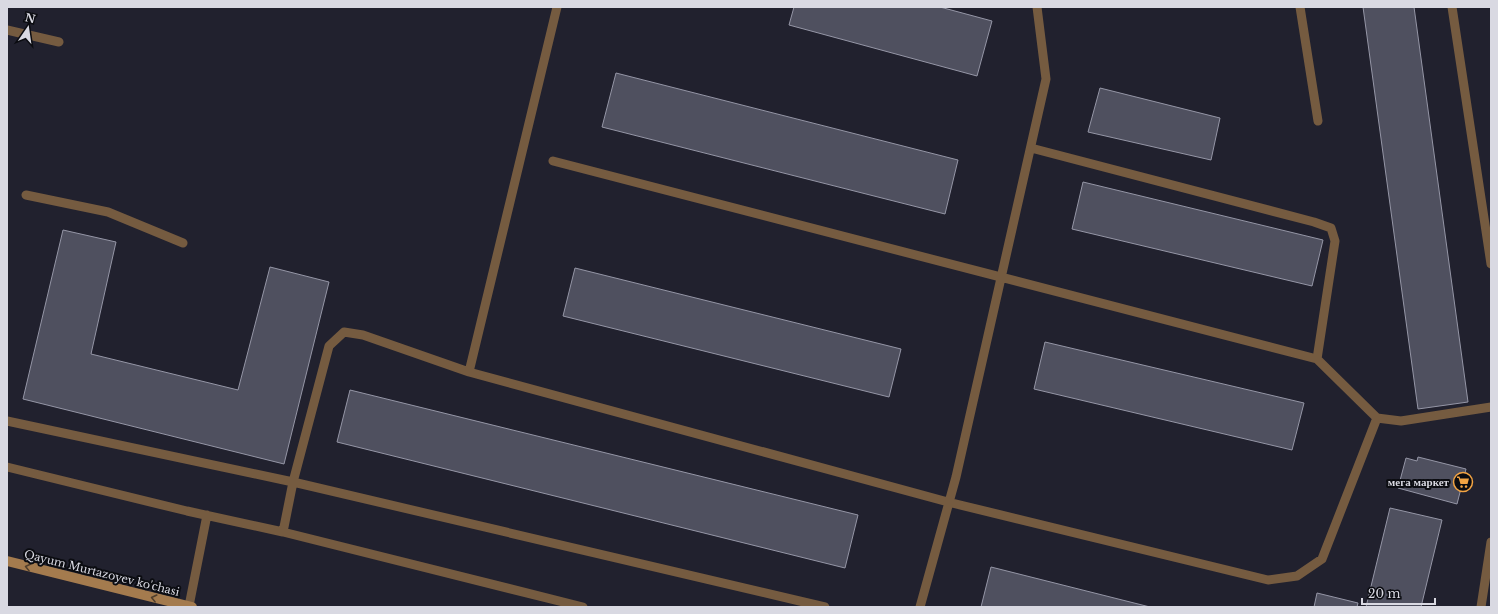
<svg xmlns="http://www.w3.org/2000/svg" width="1498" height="614" font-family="'Libre Baskerville',serif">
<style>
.building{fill:#4f505f;stroke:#9596a6}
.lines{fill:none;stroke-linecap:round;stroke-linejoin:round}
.lane{stroke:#755b40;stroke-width:9}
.secondary{stroke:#a47b4e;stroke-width:10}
.oneway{stroke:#503e2c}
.labels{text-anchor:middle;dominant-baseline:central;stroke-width:4;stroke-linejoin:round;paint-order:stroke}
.poi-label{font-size:11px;font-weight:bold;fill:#d9d9e2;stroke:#0b0c11;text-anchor:end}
.street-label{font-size:11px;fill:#d9d9e2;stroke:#0b0c11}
</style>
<rect width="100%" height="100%" fill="#21212e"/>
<path class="building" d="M794,7h146l52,14 -15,55 -188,-51z
M1363,7h51l54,395 -50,7z
M616,73l342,87 -13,54 -343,-87z
M1100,88l120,30 -9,42 -123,-28z
M1083,182l240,58 -11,46 -240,-57z
M63,230l53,12 -25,112 147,36 32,-123 59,15 -45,182 -261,-65z
M575,268l326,81 -12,48 -326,-81z
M1045,342l259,61 -12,47 -258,-61z
M350,390l508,125 -13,53 -508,-126z
M1418,457l48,12 -9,35 -59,-16 8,-30 11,3z
M1390,508l52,12 -21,87h-55z
M991,567l159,40h-169z
M1317,593l41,10 -1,4h-43z"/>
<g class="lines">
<path class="lane" d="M1300,7l18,114
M1452,7l39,257
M7,30l52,12
M1031,148l283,74 17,6 4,13 -18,118 60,59 24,3 90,-14
M553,161l764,198
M26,195l82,17 75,31
M469,372l88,-365
M7,421l286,61 532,125
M7,467l180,44 96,21 300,75
M283,532l10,-50 36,-136 15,-14 19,3 106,37 479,130 320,78 29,-4 25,-17 55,-141
M189,606l18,-91
M920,607l36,-130 90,-398 -9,-72
M1481,607l10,-65"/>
<path class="secondary" d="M7,561l185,46"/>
</g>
<defs><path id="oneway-chevron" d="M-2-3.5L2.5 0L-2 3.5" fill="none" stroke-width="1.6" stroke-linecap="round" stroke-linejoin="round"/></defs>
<g class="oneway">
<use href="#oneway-chevron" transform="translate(28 567) rotate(-166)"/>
<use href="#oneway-chevron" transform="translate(154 598) rotate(-166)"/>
</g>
<defs>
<symbol id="supermarket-ring" viewBox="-11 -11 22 22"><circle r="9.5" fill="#0b0c11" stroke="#f3a443" stroke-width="1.5"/><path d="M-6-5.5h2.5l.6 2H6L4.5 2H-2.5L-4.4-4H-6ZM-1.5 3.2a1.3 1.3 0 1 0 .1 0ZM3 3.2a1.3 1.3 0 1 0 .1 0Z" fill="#f3a443"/></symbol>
</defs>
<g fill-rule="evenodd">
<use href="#supermarket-ring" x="1452" y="471" width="22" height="22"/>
</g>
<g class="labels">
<g class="poi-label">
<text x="1449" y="482">мега маркет</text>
</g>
<g class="street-label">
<text transform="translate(102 573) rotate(14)">Qayum Murtazoyev ko'chasi</text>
</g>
</g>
<rect width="1498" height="614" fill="none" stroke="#d9d9e2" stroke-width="16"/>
<g transform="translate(28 28) rotate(13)" stroke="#0b0c11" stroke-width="3" paint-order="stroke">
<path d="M0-3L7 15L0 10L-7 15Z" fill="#d9d9e2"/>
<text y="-6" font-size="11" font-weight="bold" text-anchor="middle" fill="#d9d9e2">N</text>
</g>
<path d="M1362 598v6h73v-6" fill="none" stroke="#d9d9e2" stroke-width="2"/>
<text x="1368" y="598" font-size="12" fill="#d9d9e2" stroke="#0b0c11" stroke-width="3" paint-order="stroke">20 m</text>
</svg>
